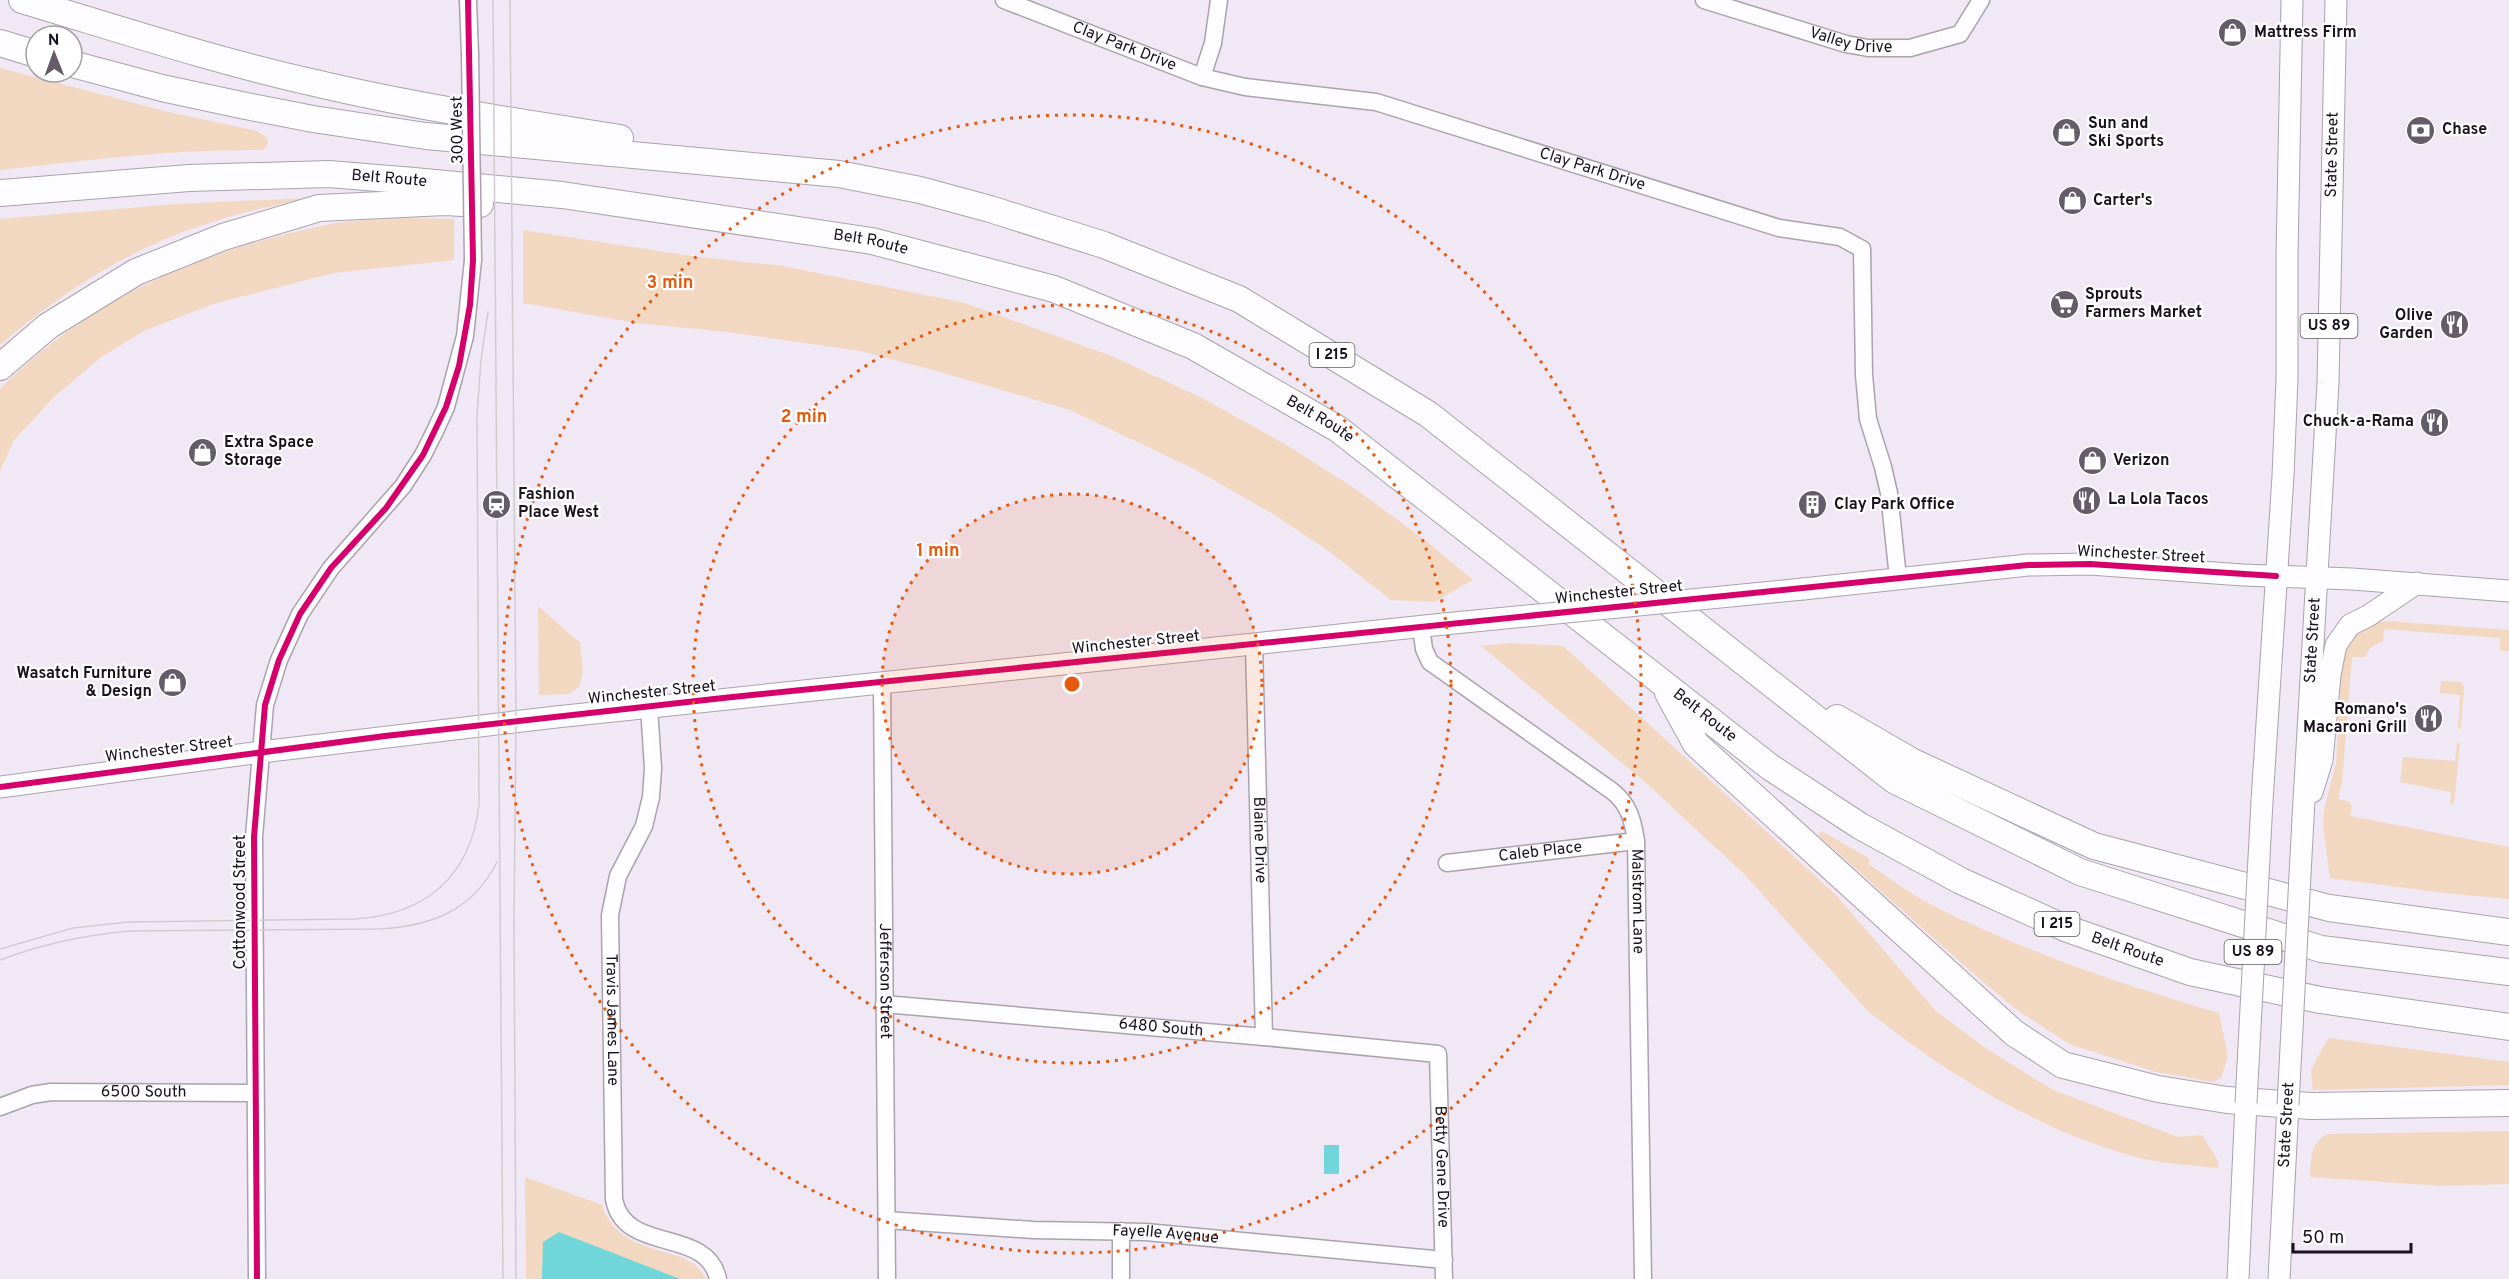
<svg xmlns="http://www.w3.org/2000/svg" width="2509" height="1279" font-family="Overpass,sans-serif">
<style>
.green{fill:#f2d8c0}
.water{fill:#70d6d9}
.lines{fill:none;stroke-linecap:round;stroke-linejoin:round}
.minor-casing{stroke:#aba2af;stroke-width:19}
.major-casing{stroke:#aba2af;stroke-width:23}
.highway-casing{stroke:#aba2af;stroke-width:28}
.minor{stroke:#fdfcfe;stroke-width:16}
.major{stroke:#fdfcfe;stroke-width:21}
.highway{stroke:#fdfcfe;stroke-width:26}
.tram{stroke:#cfccd0;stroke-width:1.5}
.minor-bridge-casing{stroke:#aba2af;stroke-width:19;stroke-linecap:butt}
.major-bridge-casing{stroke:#aba2af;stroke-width:23;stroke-linecap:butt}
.minor-bridge{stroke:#fdfcfe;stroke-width:16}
.major-bridge{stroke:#fdfcfe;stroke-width:21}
.cycleway-casing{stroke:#fff;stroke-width:10}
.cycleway{stroke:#d6006c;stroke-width:6}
.ring{fill:none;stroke:#e8590c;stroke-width:3;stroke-dasharray:3 6}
.labels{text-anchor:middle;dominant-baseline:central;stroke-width:4.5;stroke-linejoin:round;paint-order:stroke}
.shield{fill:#fff;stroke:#5f5862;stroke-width:1.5}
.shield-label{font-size:15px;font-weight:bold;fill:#1a111f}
.poi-label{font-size:16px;font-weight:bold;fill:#1a111f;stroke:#fff;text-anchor:start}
.street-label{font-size:16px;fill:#1a111f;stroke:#fff}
.centre{fill:#e8590c;stroke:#fff;stroke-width:3}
.ring-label{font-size:18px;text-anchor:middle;font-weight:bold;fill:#e8590c;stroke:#fff;stroke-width:4.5;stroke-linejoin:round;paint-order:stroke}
</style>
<rect width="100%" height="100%" fill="#f1e8f5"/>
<path class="green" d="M0,68l169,44 88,19 10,7 1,6 -5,6c-88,-1 -176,10 -263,20z
M307,198c-36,8 -72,16 -107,28 -73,24 -141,68 -200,119v-126l176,-15z
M409,218l45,1v41l-120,13 -121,31 -69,27 -44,27 -46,39 -40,43 -14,31v-82c76,-75 161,-121 264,-149 30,-8 60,-16 90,-19 18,-2 37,-2 55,-3z
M523,230l168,26 92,10 182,37 149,54 90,42 81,45 69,44 71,52 48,40 -39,22 -43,-2 -61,-48 -57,-38 -79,-45 -124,-59 -130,-38 -80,-21 -133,-19 -91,-9 -113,-20z
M538,606l42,37 3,28 -4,16 -11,7 -29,1z
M2387,621l122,9v22l-9,-2v-12l-116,-9 -1,12 -13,7 -5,9h-13l-10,126 -4,16 10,2 4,5 -2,10 159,31v52l-65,-6 -114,-15 -7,-52 1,-16 12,-47 5,-105 12,-24 21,-11z
M1510,643l53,3 273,249 100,116 51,38 66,41 125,47 24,-2 15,24 2,9c-29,-3 -59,-4 -87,-12 -96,-27 -187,-83 -264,-145l-125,-138 -98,-91 -164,-136z
M2441,681l20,1 3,5 -3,42 -3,-1 2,-33 -20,-2z
M2457,743h3l-6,62 -4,-2 1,-11 -51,-10 3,-25 52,4z
M1822,831l48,28 -2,5c18,11 35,25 53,35 94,50 196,84 298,114l9,43 -7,22 -8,4 -57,-10 -87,-28 -52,-34 -42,-35 -157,-140z
M2328,1038l181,24v23l-196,5 -2,-20z
M2509,1131v53l-67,2 -132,-9c1,-19 0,-33 17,-43z
M525,1177l77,28c19,58 87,35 104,74h-180z"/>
<path class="water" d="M1324,1145h15v29h-15z
M559,1232l121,47h-138l1,-37z"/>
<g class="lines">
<defs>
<g id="minor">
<path d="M468,0l2,55"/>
<path id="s1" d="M1004,0l198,77 43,10 131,15 403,126 61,9 22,12 2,126 4,44 15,48 6,26 9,85"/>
<path id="s2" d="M1704,0l142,44 22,4h42l50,-14 21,-34"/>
<path d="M1202,77l11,-34 6,-43"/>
<path id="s3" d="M1421,626l3,23 6,13 182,129c17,13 21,30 24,50l7,438"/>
<path id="s4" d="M1254,644l10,393"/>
<path id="s5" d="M882,683l5,596"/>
<path id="s6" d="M649,707l4,61 -2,29 -7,29 -26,50 -8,39 4,284c10,56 93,27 104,80"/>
<path id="s7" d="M1447,863l189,-22"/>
<path id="s8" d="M884,1004l380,33 174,17 6,225"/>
<path id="s9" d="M0,1107l32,-12 19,-3 203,1"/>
<path id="s10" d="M886,1220l147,10 113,2 298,28"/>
<path d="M1121,1231v48"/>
<path d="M257,1279l-3,-442 11,-132 14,-45 21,-46 31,-46 72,-82 20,-31 12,-24 11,-24 19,-71 8,-76"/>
</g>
<g id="major">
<path d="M1803,589l225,-24 62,-1 153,11 109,4 157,12"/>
<path d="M0,787l261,-35 295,-35 888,-93"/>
<path d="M2312,792l10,-32 8,-85 6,-30 14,-20 18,-9 49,-33"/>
<path d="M2262,801l21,-325 4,-97v-123l5,-256"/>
<path id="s11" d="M2303,818l25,-435 8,-383"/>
<path d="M2238,1279l8,-176"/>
<path d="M2279,1279l9,-174"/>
</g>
<g id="highway">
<path d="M22,0c97,29 194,61 293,83 101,24 203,39 305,55"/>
<path d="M0,43l36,11"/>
<path d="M72,64l90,24 79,17 72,14 113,17 413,38 81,16 70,19 114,36 135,54 189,115 466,366 186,92 241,77 188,23"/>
<path id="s12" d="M0,193l189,-15 140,-4 85,7 148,14 310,46 182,48 139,57 145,83 432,338 90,59 101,55 104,47 125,44 130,28 189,27"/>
<path d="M0,367l48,-41 88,-54 87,-35 96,-29 126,-6 35,2"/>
<path d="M1668,693l28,51 318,289 49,32 95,24 69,11 84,6 198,-3"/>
<path d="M1837,718l76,44 181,84 235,62 180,24"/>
</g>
</defs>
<use href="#minor" class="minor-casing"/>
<use href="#major" class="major-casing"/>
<use href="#highway" class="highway-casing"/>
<use href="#minor" class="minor"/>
<use href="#major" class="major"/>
<use href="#highway" class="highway"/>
<path class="tram" d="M493,0l10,1279
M510,0l6,721 -2,202 2,356
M0,949l73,-21 55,-6 226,-3c72,-4 117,-43 125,-115l-2,-389 4,-55 7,-48
M0,960c42,-16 86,-25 130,-29l249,-2c53,-3 93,-18 118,-67"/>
<defs>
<path id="minor-bridge" d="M470,55l3,205"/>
<path id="major-bridge" d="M1444,624l359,-35
M2246,1103l16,-302
M2288,1105l15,-287"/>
</defs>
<use href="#minor-bridge" class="minor-bridge-casing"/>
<use href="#major-bridge" class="major-bridge-casing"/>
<use href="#minor-bridge" class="minor-bridge"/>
<use href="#major-bridge" class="major-bridge"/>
<defs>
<path id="cycleway" d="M0,787l385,-51 338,-38 1305,-133 62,-1 186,12
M257,1279l-3,-442 11,-132 14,-45 21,-46 31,-46 55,-60 37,-53 23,-48 13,-41 11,-61 3,-45 -5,-260"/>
</defs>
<use href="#cycleway" class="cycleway-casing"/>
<use href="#cycleway" class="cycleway"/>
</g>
<circle cx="1072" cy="684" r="190" fill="#e8590c" fill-opacity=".12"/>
<g class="ring">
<circle cx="1072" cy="684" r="190"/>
<circle cx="1072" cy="684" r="379"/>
<circle cx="1072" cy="684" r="569"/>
</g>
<defs>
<symbol id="shop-disc" viewBox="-11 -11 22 22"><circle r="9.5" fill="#655c6a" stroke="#fff"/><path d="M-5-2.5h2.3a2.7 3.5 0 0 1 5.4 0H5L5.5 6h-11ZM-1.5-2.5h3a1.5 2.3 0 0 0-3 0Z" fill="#fff"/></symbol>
<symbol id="bank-disc" viewBox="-11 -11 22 22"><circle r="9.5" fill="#655c6a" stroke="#fff"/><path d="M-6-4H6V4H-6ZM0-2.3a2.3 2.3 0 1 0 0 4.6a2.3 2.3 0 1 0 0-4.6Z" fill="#fff"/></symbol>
<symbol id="supermarket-disc" viewBox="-11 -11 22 22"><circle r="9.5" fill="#655c6a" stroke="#fff"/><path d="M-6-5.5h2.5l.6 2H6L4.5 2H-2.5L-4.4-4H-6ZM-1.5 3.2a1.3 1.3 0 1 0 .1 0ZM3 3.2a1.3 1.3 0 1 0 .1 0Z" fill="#fff"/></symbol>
<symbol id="restaurant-disc" viewBox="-11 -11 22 22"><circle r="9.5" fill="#655c6a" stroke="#fff"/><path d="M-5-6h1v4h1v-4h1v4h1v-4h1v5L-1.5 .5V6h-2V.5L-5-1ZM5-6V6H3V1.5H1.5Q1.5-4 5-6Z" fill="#fff"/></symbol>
<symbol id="station-disc" viewBox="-11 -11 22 22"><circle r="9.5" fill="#655c6a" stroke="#fff"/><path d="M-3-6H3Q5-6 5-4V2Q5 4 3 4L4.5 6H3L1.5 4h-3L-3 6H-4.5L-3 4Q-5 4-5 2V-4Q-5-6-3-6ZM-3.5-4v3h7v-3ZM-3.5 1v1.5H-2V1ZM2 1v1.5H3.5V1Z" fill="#fff"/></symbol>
<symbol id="building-disc" viewBox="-11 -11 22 22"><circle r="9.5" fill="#655c6a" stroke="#fff"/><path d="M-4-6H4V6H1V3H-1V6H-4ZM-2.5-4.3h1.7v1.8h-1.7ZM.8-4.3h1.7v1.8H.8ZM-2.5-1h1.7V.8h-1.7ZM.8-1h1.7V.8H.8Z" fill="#fff"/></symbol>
</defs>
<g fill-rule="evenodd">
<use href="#shop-disc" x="2216" y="16" width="33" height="33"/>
<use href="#bank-disc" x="2404" y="114" width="33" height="33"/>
<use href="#shop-disc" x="2050" y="116" width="33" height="33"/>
<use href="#shop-disc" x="2056" y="184" width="33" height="33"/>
<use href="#supermarket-disc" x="2048" y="288" width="33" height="33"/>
<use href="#restaurant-disc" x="2438" y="308" width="33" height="33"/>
<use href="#restaurant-disc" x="2418" y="406" width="33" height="33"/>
<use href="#shop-disc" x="186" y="436" width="33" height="33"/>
<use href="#shop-disc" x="2076" y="444" width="33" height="33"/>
<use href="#restaurant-disc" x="2070" y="484" width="33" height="33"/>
<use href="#station-disc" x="480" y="488" width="33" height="33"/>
<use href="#building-disc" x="1796" y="488" width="33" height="33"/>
<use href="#shop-disc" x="156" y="666" width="33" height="33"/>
<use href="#restaurant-disc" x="2412" y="702" width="33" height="33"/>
</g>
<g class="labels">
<g class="shield">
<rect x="2300.5" y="314" width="57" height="24" rx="4.5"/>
<rect x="1309.5" y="343" width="45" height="24" rx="4.5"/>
<rect x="2034.5" y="912" width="45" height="24" rx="4.5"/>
<rect x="2224.5" y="940" width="57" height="24" rx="4.5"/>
</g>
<g class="shield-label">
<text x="2329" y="326">US 89</text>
<text x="1332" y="355">I 215</text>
<text x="2057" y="924">I 215</text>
<text x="2253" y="952">US 89</text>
</g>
<g class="poi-label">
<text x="2254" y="33">Mattress Firm</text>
<text x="2088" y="124">Sun and<tspan x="2088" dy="18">Ski Sports</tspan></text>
<text x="2442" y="130">Chase</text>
<text x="2093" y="201">Carter's</text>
<text x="2085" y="295">Sprouts<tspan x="2085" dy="18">Farmers Market</tspan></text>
<text x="2433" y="316" text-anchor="end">Olive<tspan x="2433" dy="18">Garden</tspan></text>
<text x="2414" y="422" text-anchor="end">Chuck-a-Rama</text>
<text x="224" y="443">Extra Space<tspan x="224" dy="18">Storage</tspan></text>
<text x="2113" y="461">Verizon</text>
<text x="518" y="495">Fashion<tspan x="518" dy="18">Place West</tspan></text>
<text x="2108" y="500">La Lola Tacos</text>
<text x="1834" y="505">Clay Park Office</text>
<text x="152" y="674" text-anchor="end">Wasatch Furniture<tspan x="152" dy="18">&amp; Design</tspan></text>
<text x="2407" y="710" text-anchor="end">Romano's<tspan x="2407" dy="18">Macaroni Grill</tspan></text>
</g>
<g class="street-label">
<text stroke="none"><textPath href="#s2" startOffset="153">Valley Drive</textPath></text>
<text stroke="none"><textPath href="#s1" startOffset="129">Clay Park Drive</textPath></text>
<text transform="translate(458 130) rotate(-91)">300 West</text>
<text stroke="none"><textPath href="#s11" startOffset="664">State Street</textPath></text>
<text stroke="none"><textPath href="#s1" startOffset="615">Clay Park Drive</textPath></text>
<text stroke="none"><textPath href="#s12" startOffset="390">Belt Route</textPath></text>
<text stroke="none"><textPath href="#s12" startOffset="876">Belt Route</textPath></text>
<text stroke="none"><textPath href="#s12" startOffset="1362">Belt Route</textPath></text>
<text transform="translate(2141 555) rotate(3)">Winchester Street</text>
<text transform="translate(1619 593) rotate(-6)">Winchester Street</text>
<text stroke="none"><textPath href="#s11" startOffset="178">State Street</textPath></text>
<text transform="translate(1136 643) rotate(-6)">Winchester Street</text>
<text transform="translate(652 693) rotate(-6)">Winchester Street</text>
<text stroke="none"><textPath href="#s12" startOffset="1848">Belt Route</textPath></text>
<text transform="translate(169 750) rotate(-7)">Winchester Street</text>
<text stroke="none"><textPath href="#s4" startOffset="196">Blaine Drive</textPath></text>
<text stroke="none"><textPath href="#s7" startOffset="94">Caleb Place</textPath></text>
<text stroke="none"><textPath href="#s3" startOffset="378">Malstrom Lane</textPath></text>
<text transform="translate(241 902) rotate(-90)">Cottonwood Street</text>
<text stroke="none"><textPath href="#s12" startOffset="2334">Belt Route</textPath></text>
<text stroke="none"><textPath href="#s5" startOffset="298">Jefferson Street</textPath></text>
<text stroke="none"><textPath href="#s6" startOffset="321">Travis James Lane</textPath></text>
<text stroke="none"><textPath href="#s8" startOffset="278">6480 South</textPath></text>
<text stroke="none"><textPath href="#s9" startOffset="146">6500 South</textPath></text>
<text transform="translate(2287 1125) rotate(-87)">State Street</text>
<text stroke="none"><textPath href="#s8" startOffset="669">Betty Gene Drive</textPath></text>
<text stroke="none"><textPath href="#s10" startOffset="280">Fayelle Avenue</textPath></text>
</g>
</g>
<circle cx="1072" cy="684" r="9" class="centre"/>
<g class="ring-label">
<text x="670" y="288">3 min</text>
<text x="804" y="422">2 min</text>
<text x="938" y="556">1 min</text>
</g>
<g transform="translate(54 54) rotate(359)"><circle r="28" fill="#ffffff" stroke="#a3a0a5" stroke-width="1.5"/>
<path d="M0-4.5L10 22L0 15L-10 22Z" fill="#655c6a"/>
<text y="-9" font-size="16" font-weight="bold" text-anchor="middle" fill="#1a111f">N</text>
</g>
<path d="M2293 1243v9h118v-9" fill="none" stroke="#1a111f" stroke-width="3"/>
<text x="2302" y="1243" font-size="18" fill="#1a111f" stroke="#ffffff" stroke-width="4.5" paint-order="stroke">50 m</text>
</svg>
